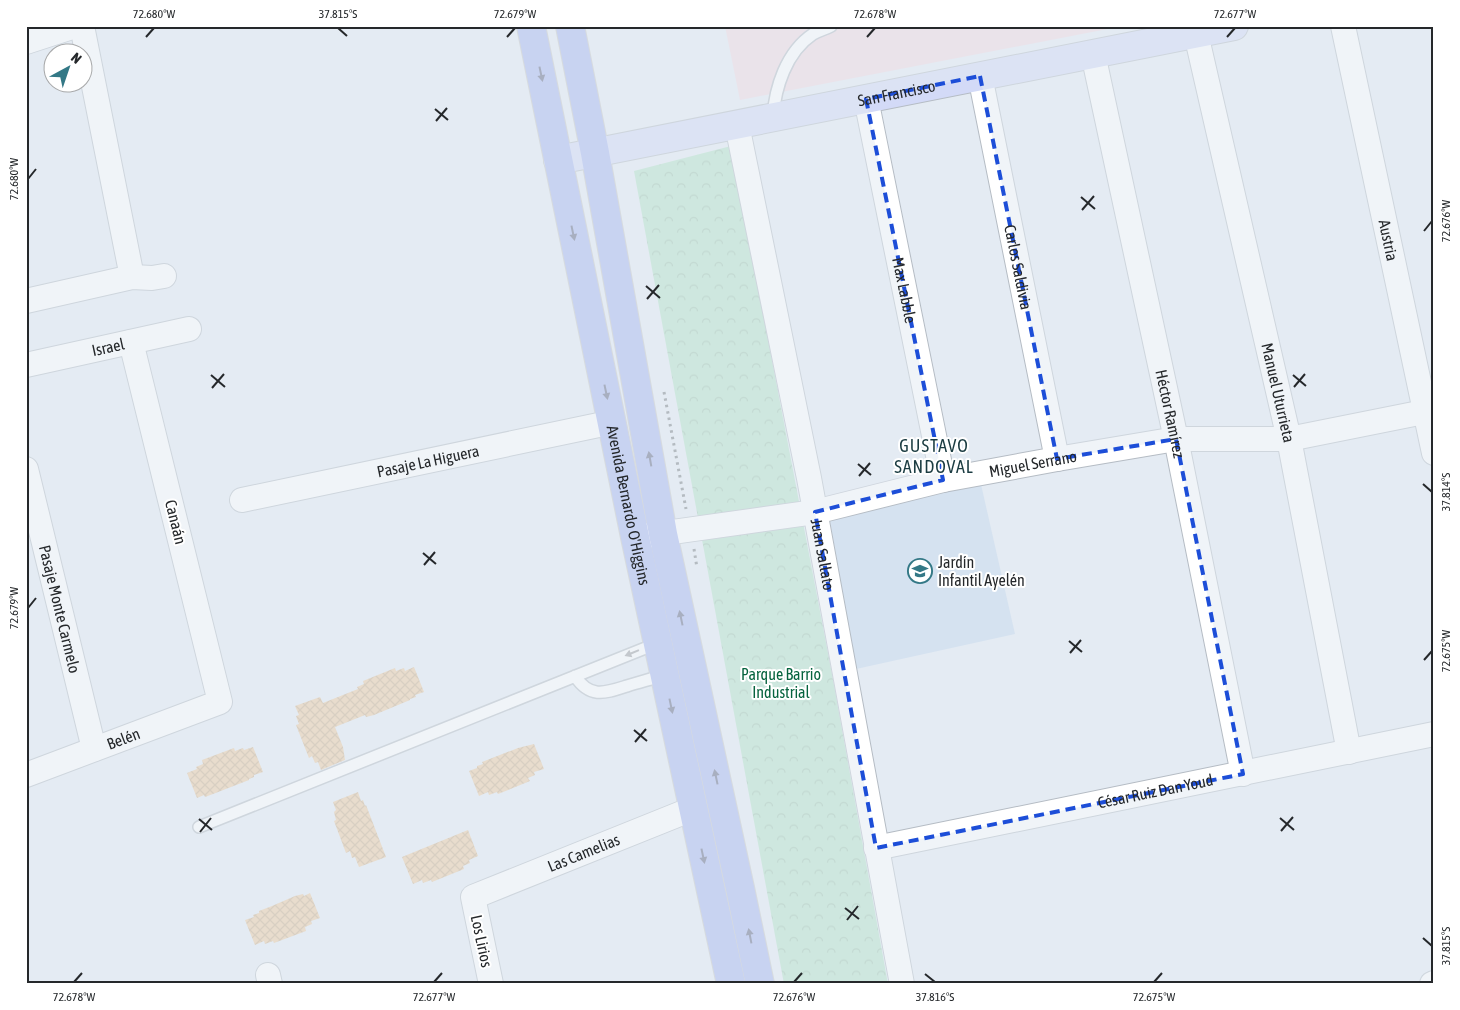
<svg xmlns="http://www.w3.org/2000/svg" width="1460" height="1010" font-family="'Asap Condensed',sans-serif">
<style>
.built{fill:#d5e2f0}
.industrial{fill:#f2d9e1}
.park{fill:url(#park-crowns)}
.building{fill:url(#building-cross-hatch)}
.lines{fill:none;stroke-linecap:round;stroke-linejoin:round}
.lane-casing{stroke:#b5bcc4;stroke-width:14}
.street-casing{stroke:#b5bcc4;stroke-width:26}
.secondary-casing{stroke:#b5bcc4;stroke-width:30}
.primary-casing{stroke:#c6c7c8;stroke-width:30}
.path{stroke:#7b8085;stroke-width:3;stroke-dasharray:2.5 4;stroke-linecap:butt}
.lane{stroke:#fff;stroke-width:11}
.street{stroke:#fff;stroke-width:24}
.secondary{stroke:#d3daf7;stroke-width:28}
.primary{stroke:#a7b5ef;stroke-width:28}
.oneway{fill:#606783}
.oneway2{fill:#9d9ea0}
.marked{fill:none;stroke:#1d4ed8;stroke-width:4;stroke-dasharray:10 6;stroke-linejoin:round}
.ticks{fill:none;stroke:#25282b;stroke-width:2}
.labels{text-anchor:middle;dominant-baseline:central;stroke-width:4;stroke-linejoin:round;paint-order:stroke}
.street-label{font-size:16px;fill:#25282b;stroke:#fff}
.poi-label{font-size:16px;fill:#25282b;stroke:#fff;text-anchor:start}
.park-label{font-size:16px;fill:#06633e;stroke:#fff}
.neighbourhood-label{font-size:18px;letter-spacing:1px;fill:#1b3c42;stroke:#fff}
.neatline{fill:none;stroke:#25282b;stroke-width:2}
.ticks-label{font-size:12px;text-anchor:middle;fill:#25282b}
</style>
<defs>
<pattern id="park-crowns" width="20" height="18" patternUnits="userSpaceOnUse" patternTransform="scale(1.25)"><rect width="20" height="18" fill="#b4e3c7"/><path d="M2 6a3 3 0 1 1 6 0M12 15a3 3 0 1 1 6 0" fill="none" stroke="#9bc3ab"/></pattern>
<pattern id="building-cross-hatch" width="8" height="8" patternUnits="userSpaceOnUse" patternTransform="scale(1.25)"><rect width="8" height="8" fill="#edca9f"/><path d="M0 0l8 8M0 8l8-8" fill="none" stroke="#cbae89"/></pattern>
</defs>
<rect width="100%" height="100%" fill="#e4ebf3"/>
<path class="built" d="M980,480l35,154 -159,35 -28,-160z"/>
<path class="industrial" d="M725,26h398l-383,74z"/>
<path class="park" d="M731,146l101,528 56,310h-104l-150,-813z"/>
<path class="building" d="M414,667l10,25 -9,3 1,2 -6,2v1l-36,15 -8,2 -1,-2 -30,12 8,20 2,13 -24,10 -3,-8 -3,1 -3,-7 -3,2 -13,-33 3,-1 -3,-8 3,-1 -4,-9 25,-9 3,6 35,-14 -1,-2 7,-3 -1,-3 32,-13 1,3 8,-3 1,3z
M534,744l10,25 -10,3 1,3 -7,3 2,3 -32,13 -1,-2 -8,3 -1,-3 -9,4 -10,-25 8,-3v-2l6,-2 -1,-2 36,-14z
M253,747l10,25 -9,3v2l-5,2v1l-36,14 -8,3 -1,-2 -7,3 -10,-25 10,-4 -1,-2 7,-3 -1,-4 32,-12 1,3 8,-3 1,2z
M358,792l3,9 2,-1 2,6 1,-1 20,52 -27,10 -4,-10 -3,1 -2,-7 -4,2 -12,-32 2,-1 -2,-8 2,-2 -3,-8z
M468,830l10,26 -9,4 1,3 -7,3 1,3 -32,13 -1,-2 -8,3 -1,-3 -9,4 -11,-27z
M310,893l10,25 -9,3 1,3 -7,3 1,4 -32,12 -1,-2 -8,3 -1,-3 -9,4 -10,-25 9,-3 -1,-2 6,-2v-2l13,-5 23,-10 8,-2 1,2z"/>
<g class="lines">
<defs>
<path id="lane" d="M773,117c2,-29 13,-65 40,-83 5,-3 12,-5 18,-8
M575,676c15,23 30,17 52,10 12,-4 25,-7 37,-11
M199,827l459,-184"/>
<g id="street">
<path d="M82,26l50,251"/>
<path id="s1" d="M1343,26l91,427"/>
<path id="s2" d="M1196,34l93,405 60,313"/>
<path d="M26,42l49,-16"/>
<path id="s3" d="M1093,54l83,385 67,335"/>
<path id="s4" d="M980,76l77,383"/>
<path id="s5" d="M866,99l77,381"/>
<path id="s6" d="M737,125l72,353 93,506"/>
<path d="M26,301l106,-24 20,1 12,-2"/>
<path id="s7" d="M26,365l163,-36"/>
<path id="s8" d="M26,469l68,280"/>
<path id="s9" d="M242,500l371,-78"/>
<path id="s10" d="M644,536l171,-24 128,-32 114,-21 119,-20h113l145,-29"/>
<path id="s11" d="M26,775l194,-73 -89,-360"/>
<path id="s12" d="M876,848l558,-114"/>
<path d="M268,975l2,9"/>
<path id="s13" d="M491,984l-18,-87 219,-88"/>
<path d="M1432,984l2,-1"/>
</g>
<g id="secondary">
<path id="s14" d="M558,160l676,-134"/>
</g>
<g id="primary">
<path id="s15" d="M531,26l104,511 96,447"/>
<path d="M570,26l25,127 68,381 77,354 20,96"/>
</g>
</defs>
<use href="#lane" class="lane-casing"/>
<use href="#street" class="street-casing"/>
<use href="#secondary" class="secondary-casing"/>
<use href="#primary" class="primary-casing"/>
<path class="path" d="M664,392l22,117
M694,549l3,19"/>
<use href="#lane" class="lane"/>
<use href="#street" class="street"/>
<use href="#secondary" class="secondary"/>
<use href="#primary" class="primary"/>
</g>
<defs><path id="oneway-solid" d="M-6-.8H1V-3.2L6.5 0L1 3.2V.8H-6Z" transform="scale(1.25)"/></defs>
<g class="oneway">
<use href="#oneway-solid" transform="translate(541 74) rotate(78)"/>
<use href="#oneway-solid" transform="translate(573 233) rotate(78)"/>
<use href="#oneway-solid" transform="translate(606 392) rotate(78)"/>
<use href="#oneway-solid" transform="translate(650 459) rotate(-100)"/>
<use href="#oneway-solid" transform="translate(681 618) rotate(-102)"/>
<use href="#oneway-solid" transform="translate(671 706) rotate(78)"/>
<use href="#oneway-solid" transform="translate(716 777) rotate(-102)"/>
<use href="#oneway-solid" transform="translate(703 856) rotate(78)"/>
<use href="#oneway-solid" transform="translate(750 936) rotate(-101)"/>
</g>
<use class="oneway2" href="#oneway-solid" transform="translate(632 653) rotate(158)"/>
<path d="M0 0H1460V1010H0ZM980,76l77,383 119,-20 67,335 -367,74 -61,-336 128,-32 -77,-381z" fill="#e4ebf3" fill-opacity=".55" fill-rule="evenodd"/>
<path class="marked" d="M980,76l77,383 119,-20 67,335 -367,74 -61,-336 128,-32 -77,-381z"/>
<path class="ticks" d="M338,28l9,8M146,37l8,-9M507,37l8,-9M867,37l8,-9M1227,37l8,-9M435,109l13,11M436,121l11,-13M28,179l8,-10M1081,197l14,12M1082,210l12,-14M1424,231l8,-10M646,286l14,12M647,299l12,-14M211,375l14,12M1293,375l13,11M1294,387l11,-13M212,388l12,-14M858,464l13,11M859,476l11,-13M1423,484l9,8M423,553l13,11M424,565l11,-13M28,608l8,-10M1069,641l13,11M1070,653l11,-13M1424,660l8,-9M634,730l13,11M635,742l11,-13M1280,818l14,12M199,819l13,11M1281,831l12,-14M200,832l11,-14M845,908l14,11M847,920l11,-14M1423,938l9,8M925,974l10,8M74,982l8,-9M434,982l8,-9M794,982l8,-9M1154,982l8,-9"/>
<defs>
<symbol id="school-ring" viewBox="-11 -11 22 22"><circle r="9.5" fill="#fff" stroke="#337886" stroke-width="1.5"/><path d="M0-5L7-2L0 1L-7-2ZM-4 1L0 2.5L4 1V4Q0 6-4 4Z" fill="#337886"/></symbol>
</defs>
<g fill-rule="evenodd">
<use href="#school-ring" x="906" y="557" width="28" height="28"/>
</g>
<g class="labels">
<g class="street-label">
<text stroke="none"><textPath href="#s14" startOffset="345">San Francisco</textPath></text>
<text stroke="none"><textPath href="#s1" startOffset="219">Austria</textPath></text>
<text stroke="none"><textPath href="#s4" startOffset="195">Carlos Saldivia</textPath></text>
<text stroke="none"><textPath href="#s5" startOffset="195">Max Labble</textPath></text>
<text stroke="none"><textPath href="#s7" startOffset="84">Israel</textPath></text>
<text stroke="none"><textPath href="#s2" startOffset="368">Manuel Uturrieta</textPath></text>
<text stroke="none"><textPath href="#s3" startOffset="368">Héctor Ramírez</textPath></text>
<text stroke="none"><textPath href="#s9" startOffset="190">Pasaje La Higuera</textPath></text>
<text stroke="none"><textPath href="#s10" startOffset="396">Miguel Serrano</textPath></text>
<text stroke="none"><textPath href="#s15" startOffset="489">Avenida Bernardo O'Higgins</textPath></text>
<text transform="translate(176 522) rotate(76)">Canaán</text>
<text stroke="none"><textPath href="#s6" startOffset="438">Juan Sallato</textPath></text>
<text stroke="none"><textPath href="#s8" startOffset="144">Pasaje Monte Carmelo</textPath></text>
<text stroke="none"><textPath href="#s11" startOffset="104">Belén</textPath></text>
<text stroke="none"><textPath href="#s12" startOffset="285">César Ruiz Dan Youd</textPath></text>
<text stroke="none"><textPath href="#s13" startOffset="208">Las Camelias</textPath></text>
<text transform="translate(482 941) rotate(78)">Los Lirios</text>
</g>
<g class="poi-label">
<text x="938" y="562">Jardín<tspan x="938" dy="18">Infantil Ayelén</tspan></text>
</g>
<g class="park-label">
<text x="781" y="674">Parque Barrio<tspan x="781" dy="18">Industrial</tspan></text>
</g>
<g class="neighbourhood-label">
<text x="934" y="445">GUSTAVO<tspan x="934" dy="21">SANDOVAL</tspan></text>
</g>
</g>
<rect width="1460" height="1010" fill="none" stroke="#ffffff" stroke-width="55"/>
<g transform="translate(68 68) rotate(40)"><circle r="24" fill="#ffffff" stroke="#a8a9aa"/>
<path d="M0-4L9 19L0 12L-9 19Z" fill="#337886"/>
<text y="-8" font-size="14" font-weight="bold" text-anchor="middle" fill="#25282b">N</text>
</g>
<rect x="28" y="28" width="1404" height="954" class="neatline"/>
<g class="ticks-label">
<text x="154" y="18">72.680°W</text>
<text x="338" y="18">37.815°S</text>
<text x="515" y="18">72.679°W</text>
<text x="875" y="18">72.678°W</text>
<text x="1235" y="18">72.677°W</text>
<text transform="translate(14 179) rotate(-90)" y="4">72.680°W</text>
<text transform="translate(1446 221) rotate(-90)" y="4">72.676°W</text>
<text transform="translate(1446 492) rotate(-90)" y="4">37.814°S</text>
<text transform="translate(14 608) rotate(-90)" y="4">72.679°W</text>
<text transform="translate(1446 651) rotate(-90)" y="4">72.675°W</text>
<text transform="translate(1446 946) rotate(-90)" y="4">37.815°S</text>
<text x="74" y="1001">72.678°W</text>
<text x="434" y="1001">72.677°W</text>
<text x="794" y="1001">72.676°W</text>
<text x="935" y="1001">37.816°S</text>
<text x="1154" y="1001">72.675°W</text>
</g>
</svg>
